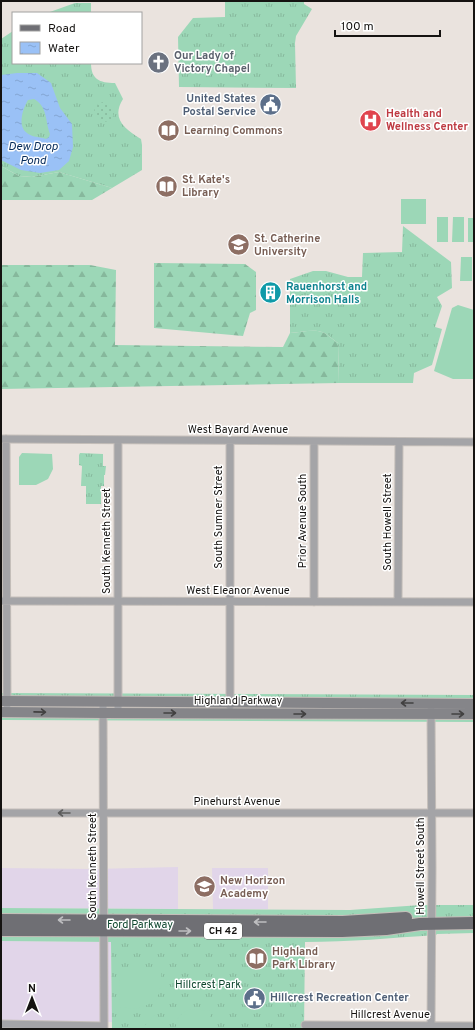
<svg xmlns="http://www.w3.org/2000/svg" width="475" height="1030" font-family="Overpass,sans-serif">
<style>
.commercial{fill:#e1d5e9}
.grass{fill:url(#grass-tufts)}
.forest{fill:url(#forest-firs)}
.garden{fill:url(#garden-dots)}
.pitch{fill:#9cd7b7}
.water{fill:url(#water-ripples);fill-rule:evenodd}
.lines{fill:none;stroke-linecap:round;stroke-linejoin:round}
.street-casing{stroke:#c4beb9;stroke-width:9}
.secondary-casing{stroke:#c4beb9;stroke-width:12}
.primary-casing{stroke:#c4beb9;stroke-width:14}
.street{stroke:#a4a4a7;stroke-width:7}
.secondary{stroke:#858589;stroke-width:10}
.primary{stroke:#6f6f74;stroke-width:12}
.oneway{stroke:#424141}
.oneway2{stroke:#5c5c5c}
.oneway3{stroke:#bebec0}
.labels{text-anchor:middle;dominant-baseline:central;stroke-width:3;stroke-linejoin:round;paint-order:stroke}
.shield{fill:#fff;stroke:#5b5a58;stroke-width:1}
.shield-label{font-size:10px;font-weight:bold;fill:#151311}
.worship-label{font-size:11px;font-weight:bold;fill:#5b616d;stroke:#fff;text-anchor:start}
.service-label{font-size:11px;font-weight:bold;fill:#4e5e75;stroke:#fff;text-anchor:end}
.health-label{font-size:11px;font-weight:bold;fill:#be3a42;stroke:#fff;text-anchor:start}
.education-label{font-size:11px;font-weight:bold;fill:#785e54;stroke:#fff;text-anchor:start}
.culture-label{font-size:11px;font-weight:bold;fill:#0d838f;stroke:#fff;text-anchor:start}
.street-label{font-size:11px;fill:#151311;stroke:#fff}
.park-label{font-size:11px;fill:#0e462e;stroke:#fff}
.water-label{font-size:12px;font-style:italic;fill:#052a59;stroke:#fff}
</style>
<defs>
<pattern id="grass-tufts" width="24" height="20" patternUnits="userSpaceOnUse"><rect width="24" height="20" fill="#9cd7b7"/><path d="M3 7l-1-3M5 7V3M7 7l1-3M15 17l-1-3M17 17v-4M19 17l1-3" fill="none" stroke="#86b89c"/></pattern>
<pattern id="forest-firs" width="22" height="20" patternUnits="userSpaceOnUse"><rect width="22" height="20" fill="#9cd7b7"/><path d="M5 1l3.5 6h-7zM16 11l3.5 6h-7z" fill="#86b89c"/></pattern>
<pattern id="garden-dots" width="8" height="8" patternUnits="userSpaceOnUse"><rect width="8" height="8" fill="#9cd7b7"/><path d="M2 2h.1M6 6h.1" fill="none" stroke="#86b89c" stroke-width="1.8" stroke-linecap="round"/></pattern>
<pattern id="water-ripples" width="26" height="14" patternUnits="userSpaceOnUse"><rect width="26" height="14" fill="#9ac1f6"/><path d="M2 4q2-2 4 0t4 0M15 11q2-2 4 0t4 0" fill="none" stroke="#84a5d2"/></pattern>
</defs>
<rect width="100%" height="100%" fill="#eae3de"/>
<path class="commercial" d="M178,867v42l-177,-1v-40l93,1z
M212,868h56v41h-55z
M1,941l110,1 1,80 -111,-1z"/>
<path class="grass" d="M225,1h79v3l8,5 -16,27 -1,7 1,45 -117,-1 -1,-50 15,-19 32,-1z
M75,3h16v10h-44z
M13,31v32h78c0,16 8,20 24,20l8,16c-12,19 1,30 18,40l1,6v25l-30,18 -53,-16 -27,5 -13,-1 -18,-10v-127z
M403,226l48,36 1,26 -15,9 5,9 -7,21 7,2 -10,36 -18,8 -1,10h-74l-1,-40c-5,-3 -10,-9 -16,-11 -8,-3 -22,0 -32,1v-54l23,-8h13l22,6h14l1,-24 39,-1z
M80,453l23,1v12h3l-1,9h-1v11h-3v18h-15v-18h-5l1,-20 -3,-1v-10z
M1,693l473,2v27l-473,-2z
M421,905h53v28l-37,1 -1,1c-45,3 -86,7 -131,7l-1,87h-192l-1,-87 -110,-1v-33l349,2z"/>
<path class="forest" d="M1,166l18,10 13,1 27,-5 53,16 -20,12h-91z
M154,263l91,1 11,8v38l-6,3 -7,23 -89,-8z
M1,265h89l26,5 -1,75 168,2 7,-14c10,-1 24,-4 32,-1 6,2 11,8 16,11l1,40 -338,6z"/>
<path class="garden" d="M94 112a10 10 0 1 1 20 0a10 10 0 1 1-20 0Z"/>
<path class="pitch" d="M401,199h25v25h-25z
M437,217h11v25h-11z
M453,217h11v25h-12z
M468,218h6v24h-6z
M461,257h11v24h-12z
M458,305l16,5v69h-21l-19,-8 18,-63z
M22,453l30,1 1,15 -5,10 -12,6h-17v-28z
M125,967h36v18l-4,14c-15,10 -19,11 -37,8l-1,-34z
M191,1009l19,2v18h-34c-1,-11 6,-17 15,-20z
M154,1015l16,14h-28z"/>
<path class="water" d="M17,73h20l14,10 9,25 12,16 1,23 -4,14 -10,9 -19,3 -19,-3 -20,-10v-85zM34,99c14,8 11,22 16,35l-1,3 -3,2c-6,-2 -15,-2 -19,-6 -10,-7 -4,-25 1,-33z"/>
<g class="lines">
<defs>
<path id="street" d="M1,439l473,3
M6,439l1,266
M118,440v273
M314,441v161
M1,601l473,1
M398,602l1,-160
M103,702l1,327
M230,706v-265
M1,813h473
M1,1024l103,2
M305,1025l169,1
M431,1029l1,-162 -1,-157"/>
<path id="secondary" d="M1,701l473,3
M1,712l102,1 371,1"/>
<path id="primary" d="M1,920l342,2 63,-4
M1,930l341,1 44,-2 34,-5 54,-1"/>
</defs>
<use href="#street" class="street-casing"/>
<use href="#secondary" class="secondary-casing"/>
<use href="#primary" class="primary-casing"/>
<use href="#street" class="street"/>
<use href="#secondary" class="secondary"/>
<use href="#primary" class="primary"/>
</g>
<defs><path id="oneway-shaft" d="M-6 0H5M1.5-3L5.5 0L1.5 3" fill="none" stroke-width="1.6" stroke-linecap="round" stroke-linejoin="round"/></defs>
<g class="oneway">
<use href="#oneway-shaft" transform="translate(407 703) rotate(-180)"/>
<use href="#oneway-shaft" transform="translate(40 712) rotate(1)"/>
<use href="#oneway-shaft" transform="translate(170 713)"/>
<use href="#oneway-shaft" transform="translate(300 714)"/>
<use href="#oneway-shaft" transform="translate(458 714)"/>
</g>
<use class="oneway2" href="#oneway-shaft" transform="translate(64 813) rotate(180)"/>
<g class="oneway3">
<use href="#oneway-shaft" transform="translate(64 920) rotate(180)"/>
<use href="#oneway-shaft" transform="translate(260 922) rotate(-180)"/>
<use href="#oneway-shaft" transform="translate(185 931)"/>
</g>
<defs>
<symbol id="church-disc" viewBox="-11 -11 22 22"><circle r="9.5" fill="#6b7280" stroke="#fff"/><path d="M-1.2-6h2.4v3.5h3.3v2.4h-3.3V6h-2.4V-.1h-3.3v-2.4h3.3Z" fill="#fff"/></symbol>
<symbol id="civic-disc" viewBox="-11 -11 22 22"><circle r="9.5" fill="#5c6f8a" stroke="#fff"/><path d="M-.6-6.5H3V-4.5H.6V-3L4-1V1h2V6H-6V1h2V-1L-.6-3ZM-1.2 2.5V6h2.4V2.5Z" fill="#fff"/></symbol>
<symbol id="hospital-disc" viewBox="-11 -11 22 22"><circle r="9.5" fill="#e0444e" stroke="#fff"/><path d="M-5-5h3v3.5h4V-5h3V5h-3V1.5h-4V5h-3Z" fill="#fff"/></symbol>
<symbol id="library-disc" viewBox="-11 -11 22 22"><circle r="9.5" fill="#8d6e63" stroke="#fff"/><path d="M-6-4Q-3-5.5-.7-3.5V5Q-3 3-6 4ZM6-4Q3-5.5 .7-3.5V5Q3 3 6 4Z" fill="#fff"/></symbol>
<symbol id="university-disc" viewBox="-11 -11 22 22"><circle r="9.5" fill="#8d6e63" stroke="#fff"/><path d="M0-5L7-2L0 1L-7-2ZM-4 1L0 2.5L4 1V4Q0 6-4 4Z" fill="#fff"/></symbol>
<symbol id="building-disc" viewBox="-11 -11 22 22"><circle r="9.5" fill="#0f9aa8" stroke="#fff"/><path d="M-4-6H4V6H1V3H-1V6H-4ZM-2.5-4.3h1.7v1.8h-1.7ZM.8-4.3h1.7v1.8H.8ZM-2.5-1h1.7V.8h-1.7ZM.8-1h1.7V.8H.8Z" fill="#fff"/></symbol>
<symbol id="school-disc" viewBox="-11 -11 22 22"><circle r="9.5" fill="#8d6e63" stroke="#fff"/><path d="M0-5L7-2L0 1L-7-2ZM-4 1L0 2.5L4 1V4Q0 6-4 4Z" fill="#fff"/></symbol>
</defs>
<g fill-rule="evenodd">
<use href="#church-disc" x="146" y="50" width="25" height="25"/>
<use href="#civic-disc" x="258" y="92" width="25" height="25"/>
<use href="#hospital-disc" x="358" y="108" width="25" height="25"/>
<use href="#library-disc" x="156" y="118" width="25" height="25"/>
<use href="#library-disc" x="154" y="174" width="25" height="25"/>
<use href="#university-disc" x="226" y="232" width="25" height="25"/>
<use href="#building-disc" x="258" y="280" width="25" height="25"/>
<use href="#school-disc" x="192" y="874" width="25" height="25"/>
<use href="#library-disc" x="244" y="946" width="25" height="25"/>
<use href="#civic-disc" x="242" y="986" width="25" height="25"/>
</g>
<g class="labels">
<rect class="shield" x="204" y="923" width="38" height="16" rx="3"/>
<g class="shield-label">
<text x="223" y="931">CH 42</text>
</g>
<g class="worship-label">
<text x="174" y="56">Our Lady of<tspan x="174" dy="13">Victory Chapel</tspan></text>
</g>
<g class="service-label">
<text x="256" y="99">United States<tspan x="256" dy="13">Postal Service</tspan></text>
<text x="270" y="998" text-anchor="start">Hillcrest Recreation Center</text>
</g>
<g class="health-label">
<text x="386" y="114">Health and<tspan x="386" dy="13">Wellness Center</tspan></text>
</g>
<g class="education-label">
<text x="184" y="131">Learning Commons</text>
<text x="182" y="180">St. Kate's<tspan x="182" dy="13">Library</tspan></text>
<text x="254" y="239">St. Catherine<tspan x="254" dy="13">University</tspan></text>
<text x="220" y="881">New Horizon<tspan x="220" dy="13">Academy</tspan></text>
<text x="272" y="952">Highland<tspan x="272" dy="13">Park Library</tspan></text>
</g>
<g class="culture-label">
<text x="286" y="287">Rauenhorst and<tspan x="286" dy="13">Morrison Halls</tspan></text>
</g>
<g class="street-label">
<text x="238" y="430">West Bayard Avenue</text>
<text transform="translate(219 517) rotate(-90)">South Sumner Street</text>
<text transform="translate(303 521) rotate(-90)">Prior Avenue South</text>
<text transform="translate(388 522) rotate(-90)">South Howell Street</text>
<text transform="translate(107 541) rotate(-90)">South Kenneth Street</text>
<text x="238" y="591">West Eleanor Avenue</text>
<text x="238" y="701">Highland Parkway</text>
<text x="237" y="802">Pinehurst Avenue</text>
<text transform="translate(93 866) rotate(-90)">South Kenneth Street</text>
<text transform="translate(421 866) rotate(-90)">Howell Street South</text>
<text x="390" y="1015">Hillcrest Avenue</text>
</g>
<g class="park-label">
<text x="140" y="925">Ford Parkway</text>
<text x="208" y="985">Hillcrest Park</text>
</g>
<g class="water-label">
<text x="33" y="147">Dew Drop<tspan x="33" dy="14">Pond</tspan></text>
</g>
</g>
<rect width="475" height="1030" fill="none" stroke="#151311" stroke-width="4"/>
<rect x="12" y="12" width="130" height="52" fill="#ffffff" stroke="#a1a1a0"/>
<rect x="20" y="25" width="20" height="6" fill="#6f6f74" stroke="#a1a1a0"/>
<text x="48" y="32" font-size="12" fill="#151311">Road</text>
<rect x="20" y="42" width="20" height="12" fill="url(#water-ripples)" stroke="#a1a1a0"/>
<text x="48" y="52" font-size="12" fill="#151311">Water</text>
<g transform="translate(32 998)" stroke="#ffffff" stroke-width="3" paint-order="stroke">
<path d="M0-3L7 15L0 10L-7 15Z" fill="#151311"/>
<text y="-6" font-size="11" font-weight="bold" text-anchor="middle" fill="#151311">N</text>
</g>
<path d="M335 30v6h105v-6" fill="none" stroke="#151311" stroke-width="2"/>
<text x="341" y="30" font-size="12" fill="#151311" stroke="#ffffff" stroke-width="3" paint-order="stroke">100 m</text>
</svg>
